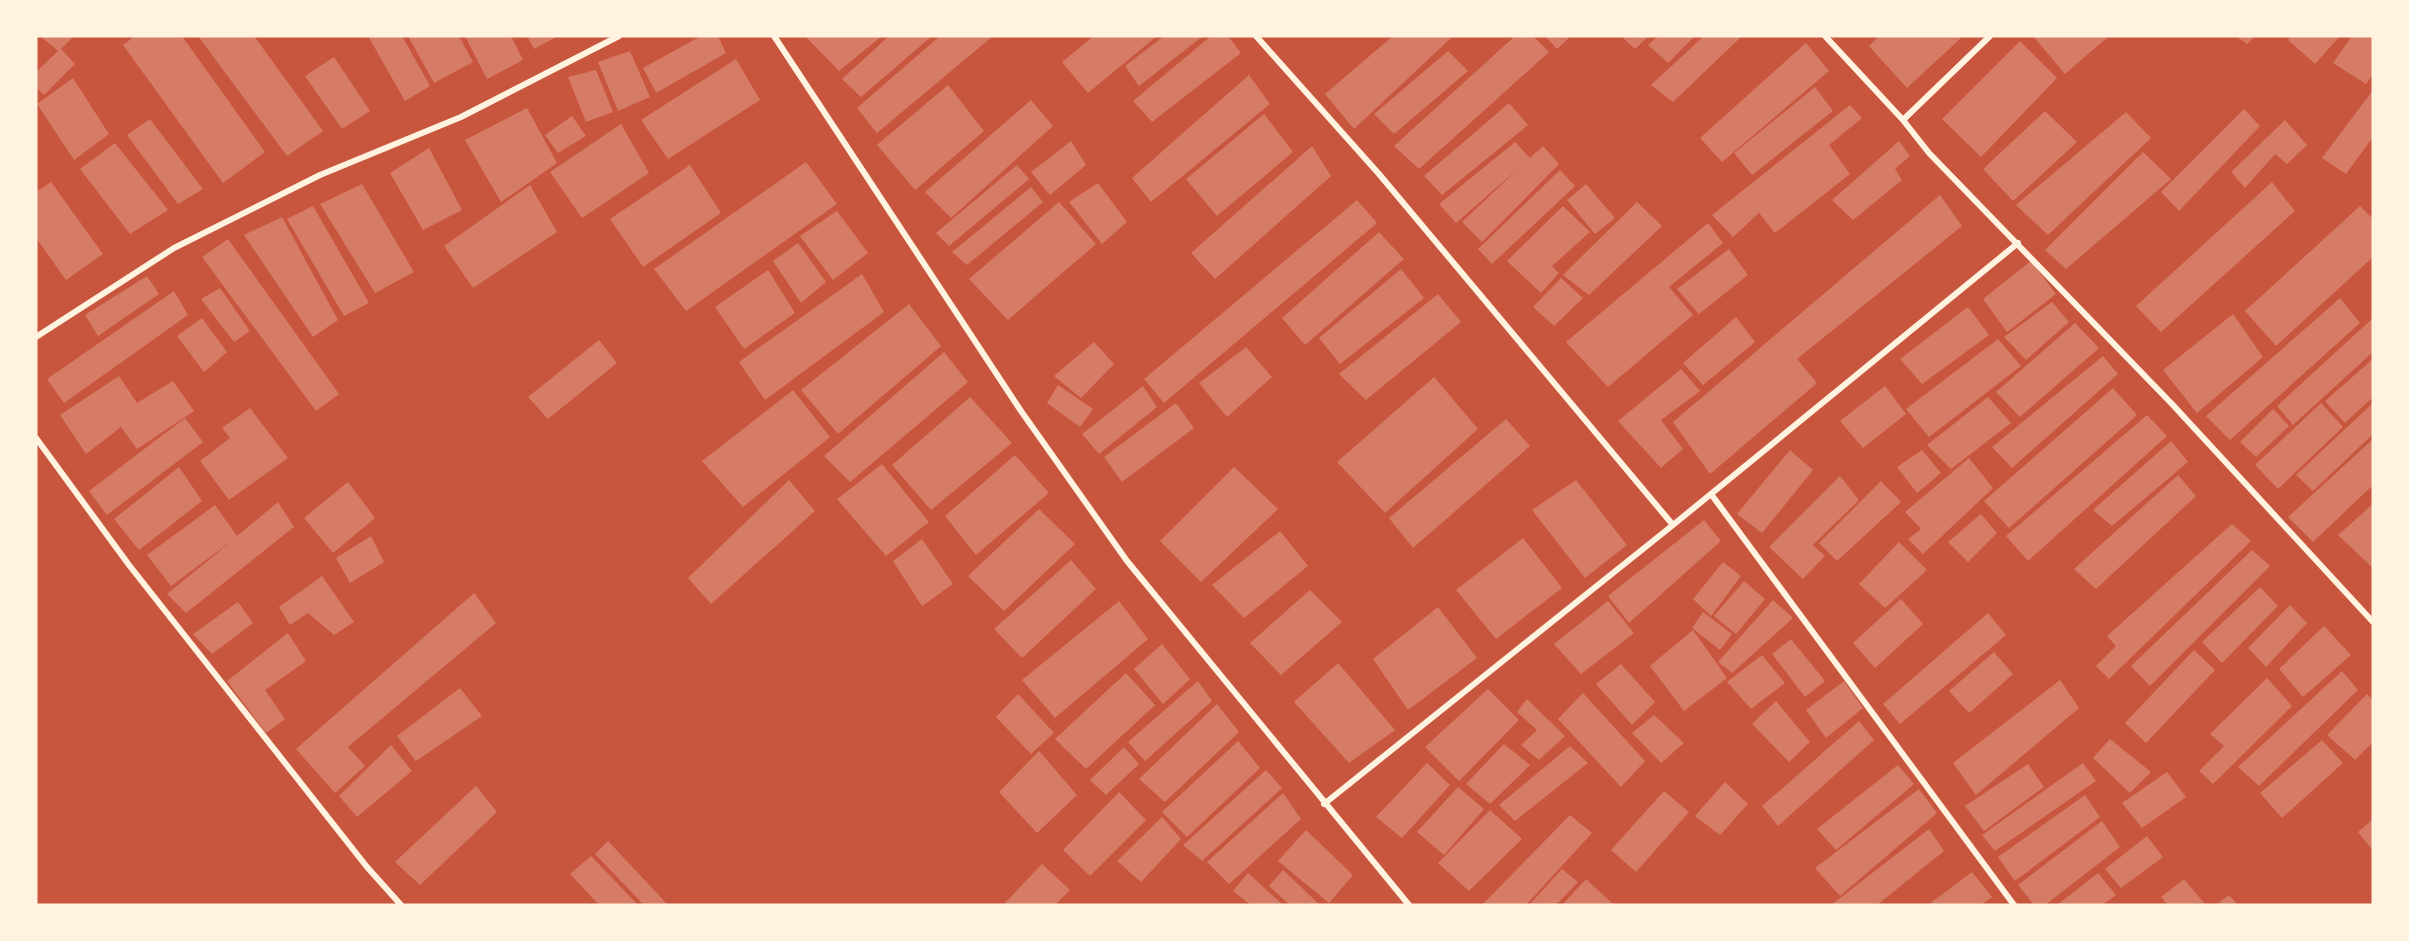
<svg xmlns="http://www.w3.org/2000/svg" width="2409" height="941" font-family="Bitter,serif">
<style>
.building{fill:#d67c66}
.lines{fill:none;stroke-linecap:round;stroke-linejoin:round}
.minor{stroke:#fff3e0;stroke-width:6}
</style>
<rect width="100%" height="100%" fill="#c8553d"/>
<path class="building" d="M40,36h34l-13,13 14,15 -31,31 -8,-8v-15l22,-21z
M135,36h47l83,116 -42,31 -100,-138z
M198,36h56l69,95 -36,25z
M368,36h34l28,50 -25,15z
M408,36h51l14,26 -39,21z
M465,36h46l12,24 -36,19z
M527,36h31l-24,13z
M701,36h17l8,17 -70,40 -13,-25z
M805,36h77l-43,35z
M889,36h43l-71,61 -19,-18z
M940,36h53l-116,97 -20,-25z
M1094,36h63l-69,57 -26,-31z
M1164,36h39l-64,50 -14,-20z
M1211,36h17l13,17 -89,69 -19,-21z
M1393,36h60l-99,93 -29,-35z
M1515,36h18l16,16 -130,117 -25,-23z
M1545,36h26l-14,13z
M1621,36h28l-14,13z
M1658,36h37l-27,27 -20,-18z
M1704,36h38l-69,66 -22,-17z
M1879,36h84l-56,52 -38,-42z
M2033,36h76l-44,38z
M2236,36h19l-8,8z
M2291,36h49l-25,28 -27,-24z
M2352,36h21v38l-7,10 -33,-21z
M2020,41l37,37 -76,79 -39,-38z
M1806,43l23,28 -107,91 -22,-24z
M630,51l20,46 -32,14 -20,-49z
M1448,51l20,20 -74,63 -20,-20z
M334,57l36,54 -28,18 -37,-53z
M736,59l24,41 -92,59 -27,-39z
M596,70l17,42 -27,10 -18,-45z
M1249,75l21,29 -119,98 -19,-24z
M73,78l36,56 -35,26 -37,-56z
M948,85l36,46 -69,59 -38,-45z
M1815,87l18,24 -81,64 -18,-22z
M2373,90v47l-27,37 -24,-16z
M1031,100l22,26 -102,92 -26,-26z
M1509,103l19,22 -86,70 -18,-19z
M1850,105l12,13 -33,27 21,29 -75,59 -16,-20 -26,24 -21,-22z
M527,108l30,55 -56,39 -36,-62z
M2244,109l16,17 -81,85 -18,-19z
M2045,111l32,31 -64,59 -30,-32z
M2126,112l25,26 -103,97 -32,-30z
M1264,114l29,38 -76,64 -31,-37z
M572,116l14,20 -28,17 -13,-18z
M150,119l53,70 -25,15 -51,-69z
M2285,120l22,25 -20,19 -12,-10 -30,34 -14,-16z
M621,124l28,49 -67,45 -32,-46z
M1071,141l15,24 -36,30 -19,-23z
M1899,141l11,15 -15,13 7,11 -49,40 -21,-20z
M1515,142l15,16 13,-12 16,18 -77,78 -20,-20 58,-55 -64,56 -17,-19z
M115,143l53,67 -38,24 -50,-65z
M1312,146l19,30 -116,103 -24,-26z
M429,148l33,62 -39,20 -33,-57z
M2143,152l28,27 -105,90 -21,-19z
M806,162l31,42 -151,107 -32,-42z
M690,165l31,48 -78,54 -33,-48z
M1017,165l12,14 -80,67 -13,-13z
M1560,170l15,16 -83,78 -14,-15z
M51,182l52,72 -37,26 -30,-42v-46z
M2272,182l23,29 -134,121 -25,-26z
M1098,183l29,39 -25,22 -33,-42z
M362,184l52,88 -39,21 -55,-89z
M1586,184l29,34 -20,16 -28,-34z
M530,185l27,47 -84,56 -29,-42z
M1031,187l12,15 -76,63 -15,-13z
M1940,195l22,31 -165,133 20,24 -107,91 -37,-52z
M1357,200l20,23 -213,180 -20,-24z
M1059,202l37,42 -88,76 -39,-41z
M1637,202l25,24 -73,69 -26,-20z
M313,206l56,97 -25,13 -57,-97z
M1563,206l27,26 -38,34 7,7 -18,20 -34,-32z
M2360,206l13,13v38l-97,89 -31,-35z
M837,211l31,42 -35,27 -33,-44z
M282,217l56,103 -25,17 -69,-102z
M1708,223l15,20 -54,44 24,28 -85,72 -42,-45z
M1379,232l25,27 -99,86 -23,-27z
M228,239l111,155 -23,17 -114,-154z
M798,243l28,39 -25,21 -28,-42z
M1729,249l19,26 -49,39 -22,-25z
M2031,261l25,33 -49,38 -24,-33z
M1401,269l23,29 -84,66 -21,-26z
M768,270l27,43 -51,36 -29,-42z
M862,274l22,38 -119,88 -26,-38z
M147,276l12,18 -61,42 -13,-21z
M1561,278l22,20 -29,28 -21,-19z
M220,288l30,43 -16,11 -33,-43z
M174,291l14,24 -124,88 -17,-24z
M1438,294l23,28 -95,78 -27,-26z
M2340,298l20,25 -130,117 -24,-24z
M2052,302l17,20 -43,38 -22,-23z
M909,304l32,42 -103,88 -37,-44z
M1968,307l21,28 -67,49 -22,-25z
M2233,314l30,43 -66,56 -34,-43z
M1736,317l19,25 -52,43 -20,-22z
M202,318l25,34 -23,20 -27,-36z
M2373,318v34l-80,73 -16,-19z
M2075,323l24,25 -79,69 -24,-25z
M1998,339l23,27 -92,71 -23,-28z
M599,340l18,23 -69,56 -20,-22z
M1094,342l20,22 -33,34 -27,-22z
M1246,347l26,30 -45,40 -28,-34z
M944,352l24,30 -118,100 -26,-26z
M2103,356l15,18 -106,94 -20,-21z
M2373,359v38l-28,26 -20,-22z
M1681,369l19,22 -39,29 22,29 -22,19 -43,-47z
M119,376l18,27 36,-22 21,30 -57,38 -16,-22 -35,27 -26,-39z
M1434,377l44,52 -93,84 -48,-51z
M1058,385l35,24 -13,18 -33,-24z
M1143,386l14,21 -58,47 -17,-20z
M1885,386l21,28 -43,34 -23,-27z
M2113,388l24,27 -128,113 -25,-27z
M793,390l37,47 -87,70 -41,-46z
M970,397l42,46 -81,67 -39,-45z
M1988,397l23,26 -60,46 -24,-24z
M1176,403l18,25 -72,54 -18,-25z
M2321,403l22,24 -65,62 -23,-24z
M2373,403v31l-60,57 -17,-16z
M250,408l38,50 -59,42 -29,-39 30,-23 -8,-10z
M2273,409l16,17 -33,31 -16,-15z
M2147,415l20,21 -139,125 -22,-25z
M185,418l18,24 -96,73 -18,-24z
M1506,419l24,27 -117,102 -24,-30z
M2373,439v46l-60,57 -25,-25z
M2171,441l17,21 -76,64 -19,-16z
M1790,450l23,20 -51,63 -25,-19z
M1922,450l19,23 -24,20 -20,-26z
M1015,455l34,38 -73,62 -31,-39z
M1969,458l24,30 -70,66 -15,-15 13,-10 -16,-17z
M882,464l47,58 -43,34 -49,-57z
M179,467l23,34 -63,49 -25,-31z
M1234,467l44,42 -77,73 -41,-41z
M2178,475l18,21 -100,93 -22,-20z
M1840,476l19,24 -46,45 12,11 -22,23 -34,-32z
M789,480l26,31 -104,93 -23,-26z
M1576,480l51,65 -42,33 -53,-68z
M1881,481l20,21 -64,59 -18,-18z
M348,482l27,36 -42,35 -29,-35z
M278,502l16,25 -108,86 -19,-19 66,-54 -62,46 -24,-31 68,-50 22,31z
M2373,504v64l-35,-33z
M1039,509l36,35 -71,67 -36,-35z
M1981,514l16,19 -29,29 -20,-20z
M1704,520l17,21 -92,82 -21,-27z
M2232,524l19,17 -142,138 -13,-13 20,-20 -9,-10z
M1280,531l28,35 -64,52 -32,-33z
M371,536l13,26 -34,21 -14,-25z
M1523,538l39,50 -66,51 -40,-49z
M922,539l31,45 -31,22 -29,-45z
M1899,542l28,28 -42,38 -26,-24z
M2252,550l18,16 -120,120 -19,-20z
M1071,560l25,29 -74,69 -28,-29z
M1723,562l18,14 -30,40 -18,-17z
M322,576l32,46 -20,13 -26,-22 -18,12 -11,-18z
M1744,581l21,18 -29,35 -22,-18z
M2260,587l18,19 -56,57 -20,-21z
M1310,590l32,32 -61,53 -31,-32z
M474,593l22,30 -148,124 17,19 -30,27 -39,-44z
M1901,599l22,25 -48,44 -22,-25z
M1773,600l20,18 -61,55 -14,-11z
M1119,601l29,38 -93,79 -33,-38z
M1608,601l26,32 -53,41 -27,-30z
M238,602l15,21 -41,31 -19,-20z
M2290,605l17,18 -41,44 -18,-19z
M1438,607l39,51 -69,52 -35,-51z
M1703,612l29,22 -12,16 -28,-22z
M1988,613l18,22 -106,89 -17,-20z
M2324,626l27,29 -48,42 -24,-28z
M1693,630l34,48 -43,33 -34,-45z
M288,633l18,28 -41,29 20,29 -19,14 -39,-52z
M1791,639l34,42 -20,16 -33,-43z
M1162,644l28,35 -27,25 -29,-35z
M2194,650l21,20 -69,73 -21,-20z
M1994,652l19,22 -44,39 -20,-22z
M1762,655l23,28 -34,26 -24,-27z
M1338,663l57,67 -46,33 -55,-61z
M1621,664l34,38 -23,23 -36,-41z
M2342,671l16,19 -99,96 -21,-19z
M1126,673l29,32 -69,64 -31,-30z
M2267,678l25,28 -79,78 -14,-13 25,-25 -14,-12z
M2060,680l19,28 -103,87 -23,-32z
M1198,681l14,20 -67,60 -17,-19z
M1844,681l19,27 -37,30 -20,-28z
M460,688l22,28 -66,45 -19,-25z
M1488,689l31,31 -60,61 -34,-34z
M1583,693l62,68 -24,26 -63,-68z
M1018,694l36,39 -23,21 -35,-37z
M2367,694l6,6v42l-18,18 -28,-25z
M1527,699l38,37 -26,24 -18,-15 16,-15 -20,-18z
M1776,701l34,41 -21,20 -37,-38z
M1217,704l22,28 -74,70 -26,-23z
M1654,715l30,28 -23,20 -29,-30z
M1859,721l15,19 -96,86 -16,-20z
M2110,739l41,33 -21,21 -37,-35z
M2322,740l21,23 -61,55 -22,-25z
M1238,741l22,27 -73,69 -25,-25z
M1504,744l26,21 -40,39 -24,-20z
M391,745l21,26 -55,46 -18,-21z
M1570,746l18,17 -73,58 -16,-16z
M1124,747l15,17 -33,31 -16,-15z
M1039,751l38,44 -40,38 -38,-41z
M1427,763l23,22 -48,53 -26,-21z
M2083,763l13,18 -101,70 -13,-16z
M2028,764l16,23 -60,44 -19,-25z
M1898,765l16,19 -78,66 -19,-21z
M1266,770l16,18 -80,73 -19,-16z
M2167,772l19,25 -44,31 -20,-25z
M1725,782l23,22 -28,31 -25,-19z
M476,786l21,26 -77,73 -25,-23z
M1458,787l26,22 -40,46 -27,-23z
M1919,789l18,24 -97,83 -25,-28z
M1664,791l25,21 -53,60 -25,-22z
M1119,792l27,28 -56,56 -27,-26z
M1283,793l18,26 -72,65 -22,-22z
M2085,795l15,22 -85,64 -17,-24z
M1490,810l32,29 -53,52 -31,-28z
M1570,815l22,18 -66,72h-44z
M1162,817l19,22 -40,43 -24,-21z
M2373,819v32l-15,-19z
M2102,821l18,26 -75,58h-11l-16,-20z
M1929,829l15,22 -67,54h-46z
M1306,830l47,45 -24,28 -51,-42z
M2147,836l16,21 -42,31 -16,-19z
M608,841l60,64h-24l-49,-51z
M591,856l47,49h-39l-29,-31z
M1042,864l28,26 -15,15h-52z
M1562,869l16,13 -22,23h-27z
M1283,870l37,35h-30l-21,-19z
M1972,872l20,25 -11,8h-53z
M1248,873l35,32h-32l-18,-14z
M2098,873l18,22 -14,10h-45z
M1586,879l28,26h-52z
M2184,879l22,26h-38l-7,-8z
M2229,895l9,10h-22z"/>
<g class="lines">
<path class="minor" d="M774,36l247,375 106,150 282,344
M1256,36l123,138 294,351 345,-282
M1825,36l78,84 26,33 243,251 201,218
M1903,120l87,-84
M36,337l138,-89 146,-73 141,-58 158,-81
M36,438l93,127 238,302 34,38
M1711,494l303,411
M1324,804l349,-279"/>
</g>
<rect width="2409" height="941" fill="none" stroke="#fff3e0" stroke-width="75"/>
</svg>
